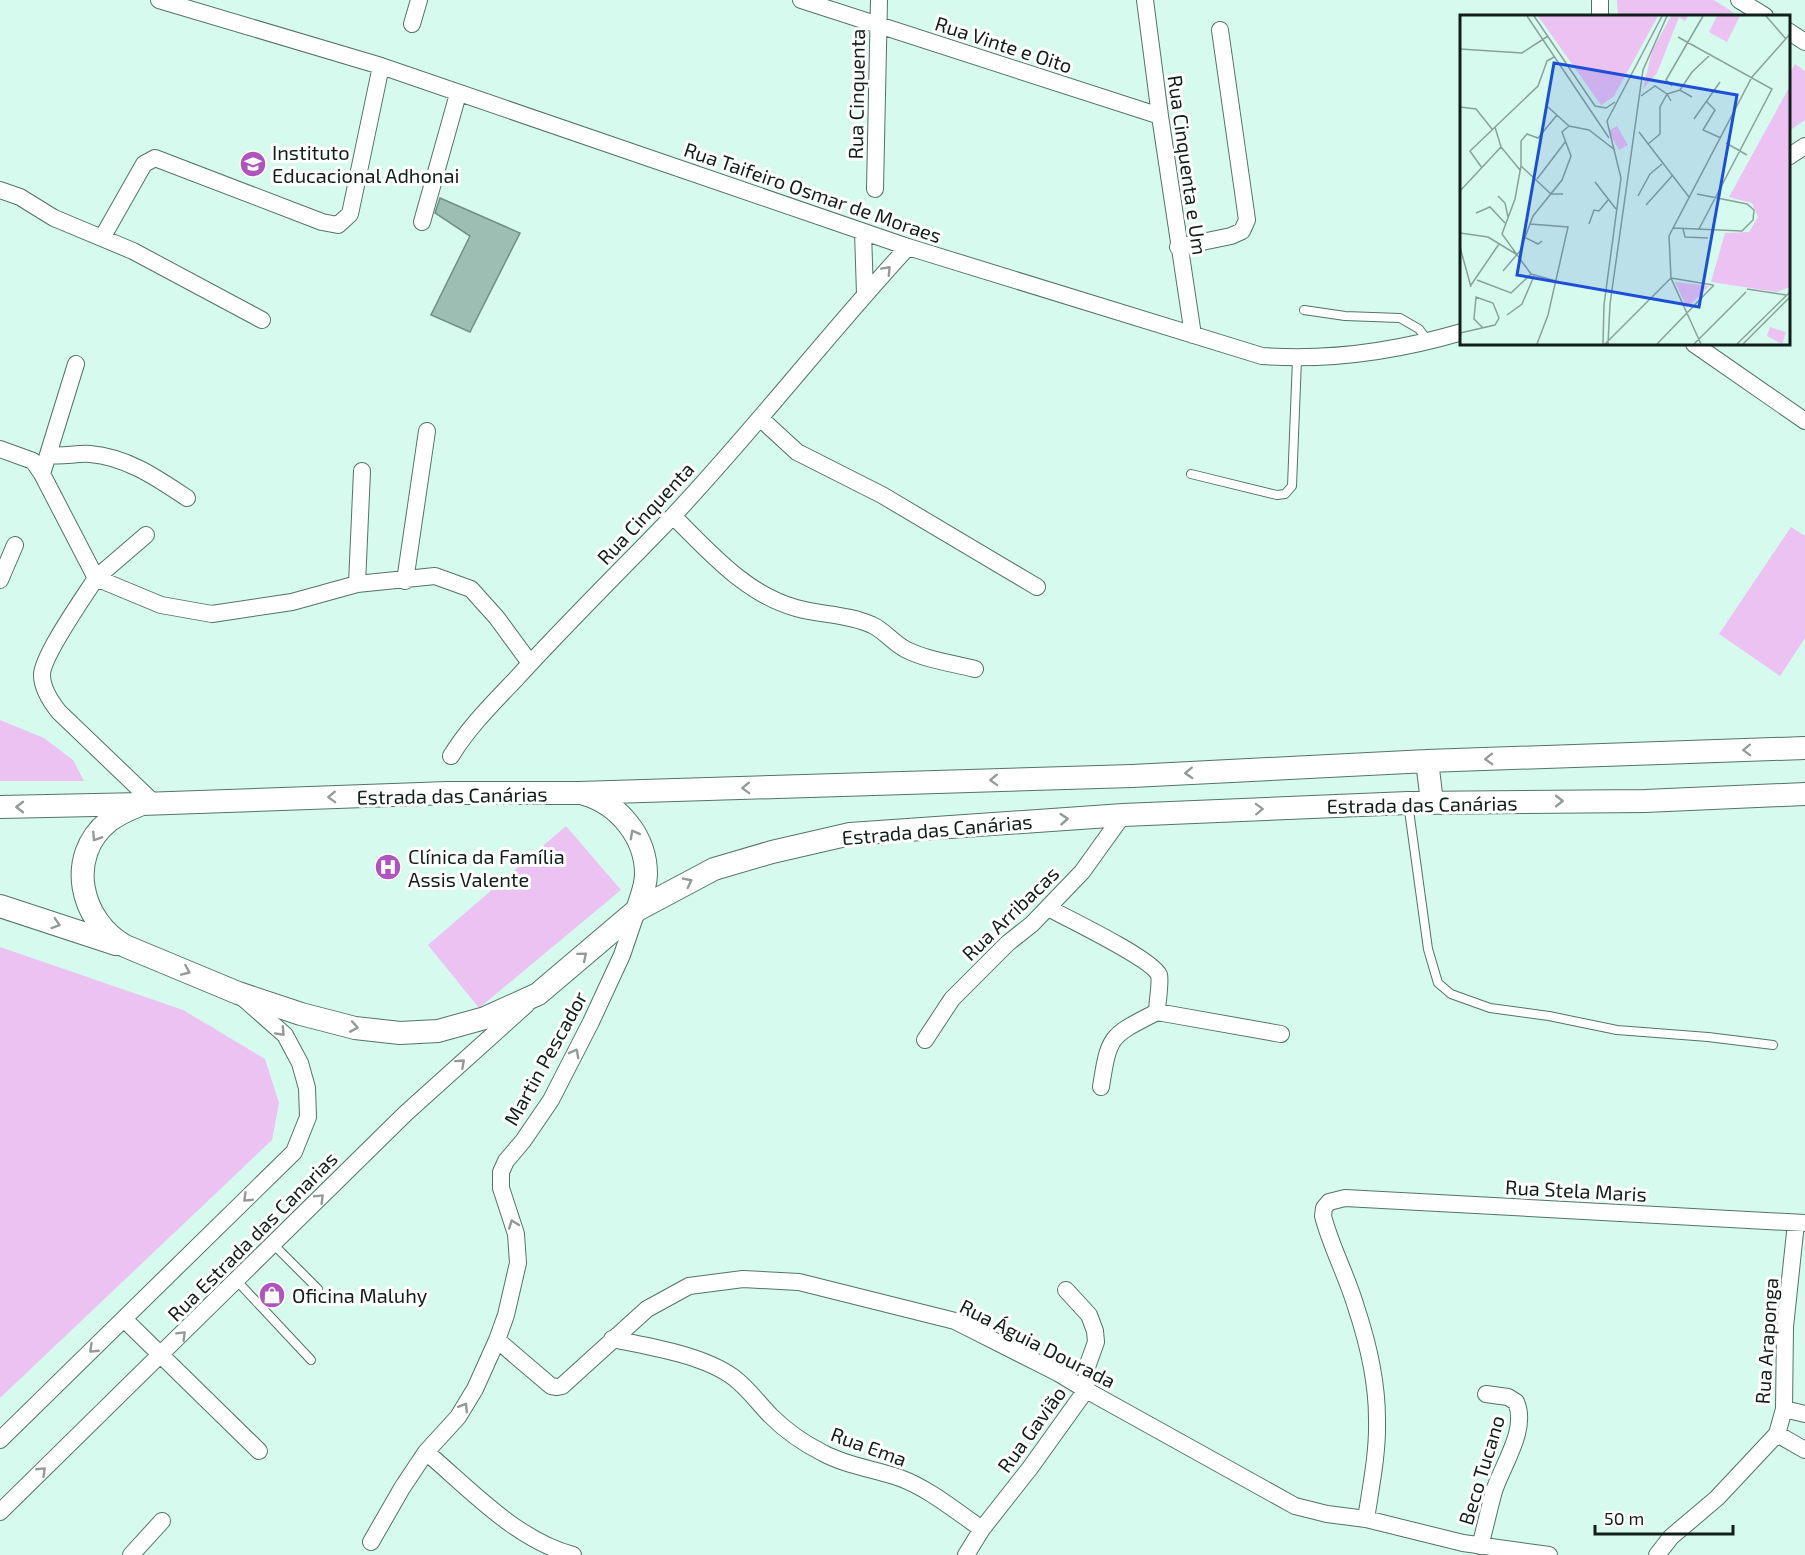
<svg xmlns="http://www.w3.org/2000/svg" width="1805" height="1555" font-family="'Exo 2',sans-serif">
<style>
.green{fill:#ebc2f2}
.building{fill:#9cbeb3;stroke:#6f9085;stroke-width:1.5}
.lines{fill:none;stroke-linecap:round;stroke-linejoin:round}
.service-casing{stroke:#537369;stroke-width:10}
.minor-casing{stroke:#537369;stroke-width:18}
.secondary-casing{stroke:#537369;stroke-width:24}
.service{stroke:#fff;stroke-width:8}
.minor{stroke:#fff;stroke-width:16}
.secondary{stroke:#fff;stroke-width:22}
.oneway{stroke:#949a98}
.labels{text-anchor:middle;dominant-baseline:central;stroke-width:6;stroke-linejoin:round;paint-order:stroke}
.street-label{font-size:20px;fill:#111e1a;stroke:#fff}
.poi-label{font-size:20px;fill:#111e1a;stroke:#fff;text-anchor:start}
.inset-road{fill:none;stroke:#88a299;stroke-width:1.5}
.view{fill:#1d4ed8;fill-opacity:0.15;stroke:#1d4ed8;stroke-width:3}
.inset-edge{fill:none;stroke:#111e1a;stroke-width:3}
</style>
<rect width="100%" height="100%" fill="#d7faee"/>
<path class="green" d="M1617,0h97l25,16h-121z
M1795,64l10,7v49l-16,11v-57z
M1791,527l14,9v102l-25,38 -61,-42z
M0,720l44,18 29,22 11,21h-84z
M566,826l55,64 -142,118 -51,-63z
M0,947l183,63 82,49 14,44 -7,37 -272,258z"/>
<path class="building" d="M440,198l80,35 -50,99 -39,-17 39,-79 -35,-23z"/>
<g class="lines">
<defs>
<path id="service" d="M1304,310l41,6 55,2 19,11 9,12
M1191,474l86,21 8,-1 7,-8 5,-127
M1408,803l20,146 10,34 13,11 39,14 59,8 68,14 91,7 65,8
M273,1244l45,45
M237,1281l74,79"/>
<path id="minor" d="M159,0l222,66 527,181 354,109c67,5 135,-5 200,-24
M801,0l359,116
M1145,0l15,116 33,219
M1600,0v16
M1739,0l26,16
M412,24l7,-24
M1788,31l17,11
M1788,157l17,-11
M875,189l4,-189
M0,190l20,7 34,21 79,33 129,69
M422,222l36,-128
M863,232l2,62
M102,238l42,-74 11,-6 167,64 16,3 12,-11 31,-148
M1178,247l53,-11 11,-5 5,-11 -27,-190
M1694,344l111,77
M76,364l-34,110 54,104 50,-43
M761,419l36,33 85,43 155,92
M0,449l33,12 9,13
M49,455c14,2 27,-2 41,-1 37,3 67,24 97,44
M673,516c36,35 72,78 123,92 24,7 52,6 76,17 12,5 21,18 33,24 21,11 47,14 70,20
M0,580l15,-35
M405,581l22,-150
M357,584l5,-113
M451,756c17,-28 41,-52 64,-76 51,-56 105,-109 157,-163 82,-87 155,-182 236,-270
M154,803l-95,-91c-8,-10 -17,-23 -17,-37 0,-19 42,-78 54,-97l65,27 51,9 80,-12 65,-18 78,-8 36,13 26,29 33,45
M1048,908c19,10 104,51 111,67 2,7 -2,28 -2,37l124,22
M925,1040l27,-41 56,-56 24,-19 50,-52 41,-57
M1101,1087c8,-52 9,-51 56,-75
M124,1319l135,132
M612,1339c36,7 91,16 121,38 15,11 25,26 38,39 14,14 34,28 52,37 24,13 52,16 77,25 28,10 57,34 82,51
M497,1340l54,46 6,1 5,-1 85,-77 42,-23 54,-7 56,3 156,39 103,52 28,17 209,116 32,8 39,5 97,24 86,12
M1784,1409l21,5
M1777,1434l28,16
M0,1440l294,-288 14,-35 -1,-29 -7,-25 -15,-28 -42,-37
M426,1452c44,37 90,88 147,103
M0,1512l406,-399 120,-108
M1366,1519c5,-33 12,-67 11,-100 0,-38 -9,-76 -21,-112 -9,-31 -25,-60 -33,-91l1,-8 5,-6 16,-4 460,25
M371,1542l31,-54 24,-36 32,-35 17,-28 22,-49 9,-25 12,-52 -2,-29 -15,-46v-16l5,-11 17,-20 28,-41 40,-78 31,-67 15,-44
M1480,1546c5,-18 9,-37 14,-55 9,-27 34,-62 22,-89l-8,-5 -22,-3
M131,1555l31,-34
M966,1555l16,-26 48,-61 56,-78 1,-23 9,-25 -1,-11 -6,-16 -23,-25
M1657,1555l14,-18 46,-39 60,-64 7,-25 1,-82 11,-104"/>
<path id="secondary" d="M1427,761l5,41
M584,794c35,10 62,43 62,80 0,12 -5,24 -9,36
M142,804c-12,5 -23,9 -33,17 -44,35 -29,100 16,125l113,47 63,21 54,14 45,5 38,-2 47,-13 53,-24 99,-84 77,-41 58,-17 78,-18 273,-19 285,-12 237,-2 160,-7
M0,807l142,-3 306,-11h131l553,-17 295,-15 378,-13
M0,906l116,38"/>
</defs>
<use href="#service" class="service-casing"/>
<use href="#minor" class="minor-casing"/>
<use href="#secondary" class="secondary-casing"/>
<use href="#service" class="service"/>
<use href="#minor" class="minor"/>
<use href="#secondary" class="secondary"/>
</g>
<defs><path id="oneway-chevron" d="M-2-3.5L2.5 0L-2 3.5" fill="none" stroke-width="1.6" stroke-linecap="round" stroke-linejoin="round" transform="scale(1.5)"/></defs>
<g class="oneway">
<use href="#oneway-chevron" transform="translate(887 270) rotate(-47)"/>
<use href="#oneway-chevron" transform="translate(1747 750) rotate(178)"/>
<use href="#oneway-chevron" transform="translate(1489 759) rotate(178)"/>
<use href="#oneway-chevron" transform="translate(1189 773) rotate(177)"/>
<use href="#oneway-chevron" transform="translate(994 780) rotate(178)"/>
<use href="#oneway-chevron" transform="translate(746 788) rotate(178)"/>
<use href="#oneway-chevron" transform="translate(332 797) rotate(178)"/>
<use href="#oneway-chevron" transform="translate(1559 801)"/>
<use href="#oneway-chevron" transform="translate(20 807) rotate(-180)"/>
<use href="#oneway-chevron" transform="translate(1259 809) rotate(-2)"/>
<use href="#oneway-chevron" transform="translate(1064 819) rotate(-4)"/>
<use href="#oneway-chevron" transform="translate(634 834) rotate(-119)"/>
<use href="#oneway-chevron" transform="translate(96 837) rotate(123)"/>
<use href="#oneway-chevron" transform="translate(688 882) rotate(-27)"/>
<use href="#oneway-chevron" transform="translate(56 924) rotate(18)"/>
<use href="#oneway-chevron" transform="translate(583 956) rotate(-40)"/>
<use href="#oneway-chevron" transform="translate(186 971) rotate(23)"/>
<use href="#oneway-chevron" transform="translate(354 1027) rotate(10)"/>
<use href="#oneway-chevron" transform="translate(281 1032) rotate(47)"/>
<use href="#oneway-chevron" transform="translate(575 1053) rotate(-62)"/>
<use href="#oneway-chevron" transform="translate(461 1063) rotate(-42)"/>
<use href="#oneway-chevron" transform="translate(247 1198) rotate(136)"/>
<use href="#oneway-chevron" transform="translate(320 1198) rotate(-45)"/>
<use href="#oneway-chevron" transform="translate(513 1224) rotate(-110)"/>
<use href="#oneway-chevron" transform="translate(182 1335) rotate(-45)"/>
<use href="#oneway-chevron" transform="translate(93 1349) rotate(136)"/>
<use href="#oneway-chevron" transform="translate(464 1407) rotate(-58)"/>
<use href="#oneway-chevron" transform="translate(42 1471) rotate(-44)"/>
</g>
<defs>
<symbol id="school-disc" viewBox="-11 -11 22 22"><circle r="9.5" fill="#af54bf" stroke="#fff"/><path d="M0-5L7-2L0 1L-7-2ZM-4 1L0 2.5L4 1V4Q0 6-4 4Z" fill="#fff"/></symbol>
<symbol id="hospital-disc" viewBox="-11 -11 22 22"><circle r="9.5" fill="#af54bf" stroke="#fff"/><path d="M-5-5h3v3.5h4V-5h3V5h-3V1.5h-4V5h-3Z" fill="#fff"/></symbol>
<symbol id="shop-disc" viewBox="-11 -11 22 22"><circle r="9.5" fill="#af54bf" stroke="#fff"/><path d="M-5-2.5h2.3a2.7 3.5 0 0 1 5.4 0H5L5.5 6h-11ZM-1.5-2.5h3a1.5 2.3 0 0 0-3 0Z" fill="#fff"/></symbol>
</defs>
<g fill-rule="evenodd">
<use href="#school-disc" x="238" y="149" width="30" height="30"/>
<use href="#hospital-disc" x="373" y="852" width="30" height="30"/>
<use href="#shop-disc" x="257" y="1280" width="30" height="30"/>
</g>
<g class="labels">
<g class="street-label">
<text transform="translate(1004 44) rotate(18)">Rua Vinte e Oito</text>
<text transform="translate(856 94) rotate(-89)">Rua Cinquenta</text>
<text transform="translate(1188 165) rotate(82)">Rua Cinquenta e Um</text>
<text transform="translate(813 192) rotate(19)">Rua Taifeiro Osmar de Moraes</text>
<text transform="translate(645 513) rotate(-47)">Rua Cinquenta</text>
<text transform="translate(452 795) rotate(-1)">Estrada das Canárias</text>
<text transform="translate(1422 804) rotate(-1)">Estrada das Canárias</text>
<text transform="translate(937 829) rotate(-5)">Estrada das Canárias</text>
<text transform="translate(1010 913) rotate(-44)">Rua Arribacas</text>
<text transform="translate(545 1058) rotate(-61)">Martin Pescador</text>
<text transform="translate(1576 1190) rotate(3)">Rua Stela Maris</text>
<text transform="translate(252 1236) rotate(-45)">Rua Estrada das Canarias</text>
<text transform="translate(1766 1341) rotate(-86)">Rua Araponga</text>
<text transform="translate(1038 1343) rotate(27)">Rua Águia Dourada</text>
<text transform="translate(1031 1429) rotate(-54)">Rua Gavião</text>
<text transform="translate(869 1446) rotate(20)">Rua Ema</text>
<text transform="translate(1481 1470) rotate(-73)">Beco Tucano</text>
</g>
<g class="poi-label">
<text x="272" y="152">Instituto<tspan x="272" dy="23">Educacional Adhonai</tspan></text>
<text x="408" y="856">Clínica da Família<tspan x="408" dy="23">Assis Valente</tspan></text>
<text x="292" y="1295">Oficina Maluhy</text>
</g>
</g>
<g transform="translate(1460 15)">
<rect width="330" height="330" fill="#d7faee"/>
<path d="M78,1h120l-44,80 -13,9zM211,1h17l-3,5 -6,-4 -22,56 -14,16 9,-38zM257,1h23l-13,26 -18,-10zM330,71v201l-13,5 -66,-10 14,-49 24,-1 9,-15 -6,-14 -23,-6zM157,111l11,19 -9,5 -11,-19zM215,267l34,4 -22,22zM310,312l16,5 -4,12 -15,-8z" fill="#ebc2f2"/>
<path class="inset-road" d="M67,1l82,122M74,1l61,90 11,2 9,-6M306,1l20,23M218,22l94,52 -73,140M0,34l62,4 26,-17M212,71l-6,-6 37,-64M220,75l12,-18 19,-18M181,81l14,-10 12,8 -7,13v27l-12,10M211,86l-4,-7 13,-4 12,7M247,87l8,8 -12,20 18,8M0,92l16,2 16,20M88,92l21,19 20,4 26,20M234,104l26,-37M35,112l6,20 19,23M179,117l50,65M266,128l21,12M61,151l30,28h12M22,153l-12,-17 68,-65 9,-25 7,-4M77,164l29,-38M135,167l21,27M0,176l41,-44M38,181l7,7 3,14M178,181l12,-22 12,-10M186,190l26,-29M16,198l14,-6 15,16M70,209l38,3 -20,88 -11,29M129,209l5,-14 5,1 9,-11M213,213l69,3 11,-11 1,-10 -7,-6 -50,-10M223,214l2,8 23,1M0,218l28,4 28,17M64,222l14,7 4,-3M0,232l11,40M43,256l17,-20 13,-35 29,-36 9,-24 -9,-24 7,-6M211,263l42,7M17,265l34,13 20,-19M96,266l-25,-7 -29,-40 13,-35 6,-33v-25l6,-7 11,4 19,-23M11,270l28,-41M287,274l39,6M47,300l15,-11 12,-28M0,318l35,-8 4,-7 -6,-15 -17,-6 -2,22 9,9M143,329l1,-39 17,-127 -14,-57 55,-105M145,329l66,-66M148,329l2,-40 33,-234 24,-54M197,329l57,-59M234,329l52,-52M241,329l-30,-66 -2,-42 83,-159 38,-43M277,329l53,-52M283,329l47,-47"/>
<path class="view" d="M94,48l183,32 -38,212 -182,-32z"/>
<rect width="330" height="330" class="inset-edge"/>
</g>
<path d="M1595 1525v9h138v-9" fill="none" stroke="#111e1a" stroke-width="3"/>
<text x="1604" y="1525" font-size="18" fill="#111e1a" stroke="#ffffff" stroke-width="4.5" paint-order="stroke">50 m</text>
</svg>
